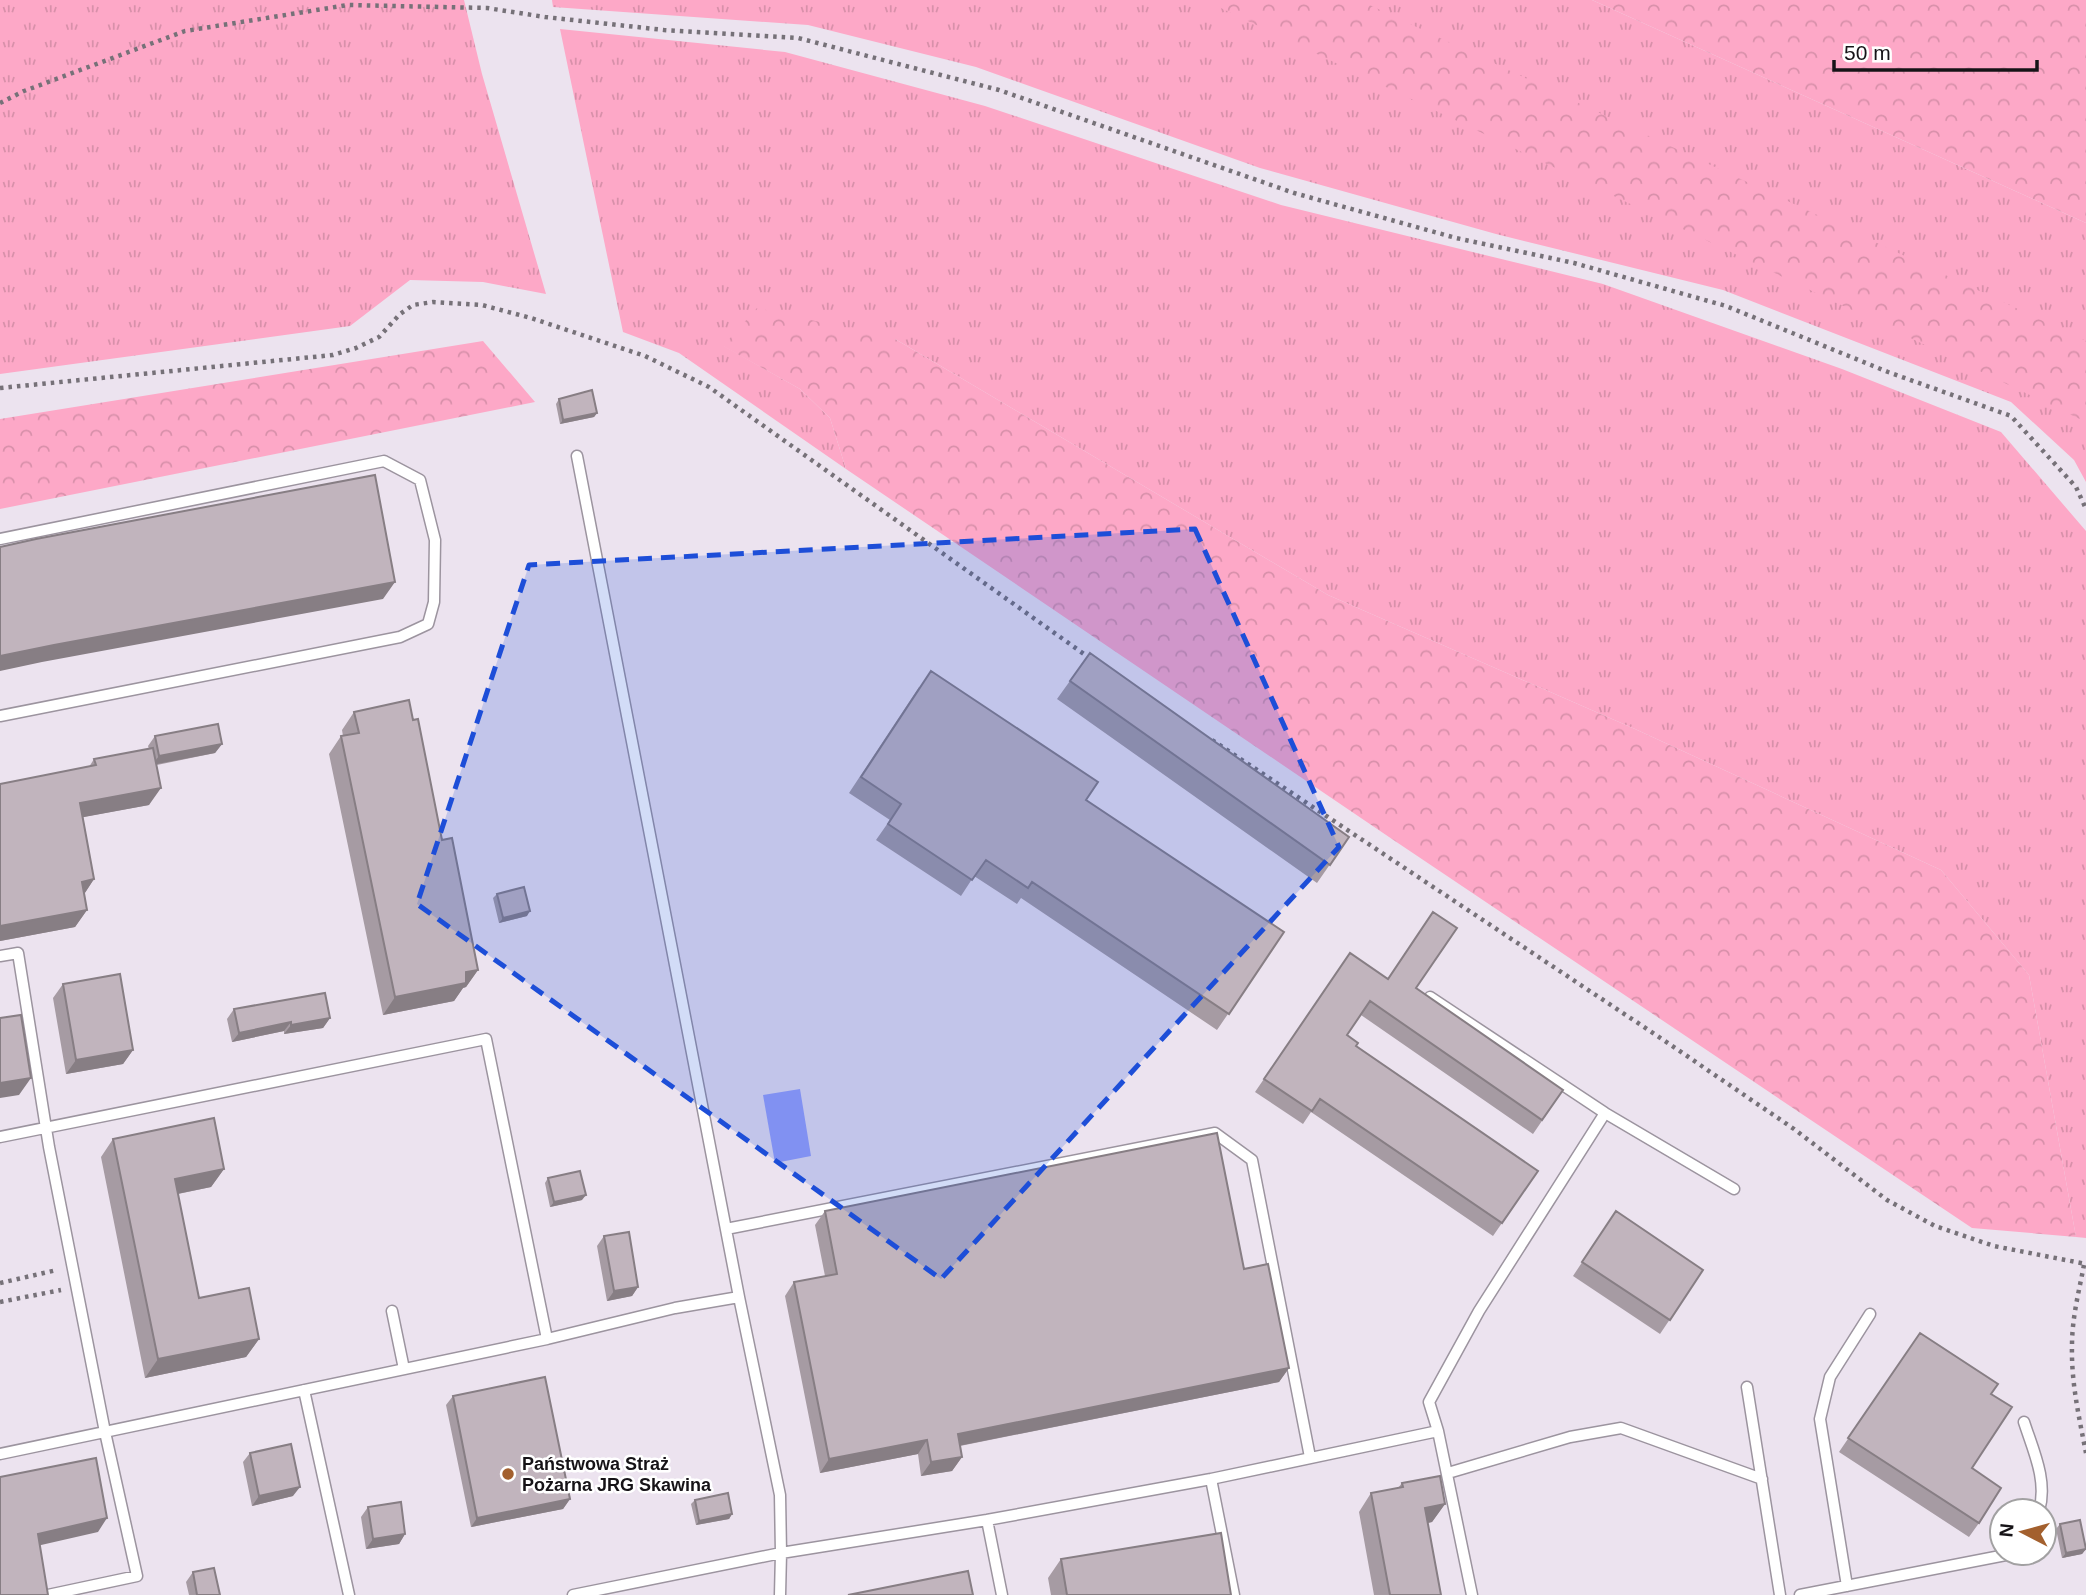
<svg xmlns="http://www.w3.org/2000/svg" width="2086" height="1595" viewBox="0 0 2086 1595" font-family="Arial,sans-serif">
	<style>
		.grass { fill: url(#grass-tufts) }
		.forest { fill: url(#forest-crowns) }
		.water { fill: #9aa2f9 }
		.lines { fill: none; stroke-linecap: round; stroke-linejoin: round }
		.lane-casing { stroke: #9c949f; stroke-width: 13 }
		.path { stroke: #767178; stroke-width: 4.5; stroke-dasharray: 3.5 5; stroke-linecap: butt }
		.lane { stroke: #fff; stroke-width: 10 }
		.wall { fill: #a69ba3 }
		.shaded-wall { fill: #877e84 }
		.building { fill: #c1b4bd; stroke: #877e84; stroke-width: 2 }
		.marked { fill: #1d4ed8; fill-opacity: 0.2; stroke: #1d4ed8; stroke-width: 5; stroke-dasharray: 14 9; stroke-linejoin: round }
		.poi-dot { fill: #a3602e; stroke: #fff; stroke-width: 2.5 }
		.labels { text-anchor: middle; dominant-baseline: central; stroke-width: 5; stroke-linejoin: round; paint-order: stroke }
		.poi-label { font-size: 18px; font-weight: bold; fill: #161317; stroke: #fff; text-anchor: start }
	</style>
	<defs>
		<pattern id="grass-tufts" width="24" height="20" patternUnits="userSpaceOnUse" patternTransform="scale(1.75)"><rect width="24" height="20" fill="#fda8c7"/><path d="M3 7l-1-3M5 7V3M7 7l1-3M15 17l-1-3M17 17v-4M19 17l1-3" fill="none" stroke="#d890aa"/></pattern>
		<pattern id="forest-crowns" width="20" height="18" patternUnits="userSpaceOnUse" patternTransform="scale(1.75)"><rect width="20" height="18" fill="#fda8c7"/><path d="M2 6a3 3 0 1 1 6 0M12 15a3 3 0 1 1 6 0" fill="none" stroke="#d890aa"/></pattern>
	</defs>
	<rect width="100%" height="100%" fill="#ece3ef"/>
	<path class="grass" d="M 0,0 L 464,0 L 482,74 L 546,294 L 483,282 L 410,280 L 350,326 L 0,374 Z
		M 552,0 L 1592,0 L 2086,223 L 2086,482 L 2074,460 L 2011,402 L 1723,290 L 1496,234 L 1260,168 L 976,67 L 808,25 L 553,7 Z
		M 560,29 L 785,52 L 985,106 L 1281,205 L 1603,284 L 1842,369 L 2001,432 L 2086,531 L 2086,1238 L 2076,1237 L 2029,975 L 1941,870 L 1635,729 L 1328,595 L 895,339 L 724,346 L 800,389 L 830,418 L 846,469 L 679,353 L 623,332 Z"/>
	<path class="forest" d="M 1204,0 L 1359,0 L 2086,341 L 2086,422 Z
		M 1592,0 L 2086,0 L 2086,223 Z
		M 757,308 L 895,339 L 1328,595 L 1635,729 L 1941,870 L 2029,975 L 2076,1237 L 1972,1228 L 1389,837 L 846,469 L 830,418 L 800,389 L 723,346 Z
		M 483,341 L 535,402 L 0,509 L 0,419 Z"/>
	<path class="water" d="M 800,1089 L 811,1156 L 775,1163 L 763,1095 Z"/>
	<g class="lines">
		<defs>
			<path id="lane" d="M 577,456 L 739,1297
				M 0,539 L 384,461 L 420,480 L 435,540 L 434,602 L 428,624 L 400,637 L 0,716
				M 0,956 L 18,953 L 49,1147 L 105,1432 L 137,1576 L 48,1595
				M 1430,997 L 1605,1113 L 1734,1189
				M 0,1137 L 486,1039 L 547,1339 L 0,1454
				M 726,1229 L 1215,1133 L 1252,1160 L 1310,1457
				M 392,1311 L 404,1369
				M 547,1339 L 675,1308 L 739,1297 L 780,1495 L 781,1553 L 573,1595
				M 1747,1387 L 1780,1595
				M 304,1390 L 349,1595
				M 2024,1422 C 2033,1450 2048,1481 2039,1511
				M 1438,1431 L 1429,1402 L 1479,1311 L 1605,1113
				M 1448,1473 L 1570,1437 L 1621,1428 L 1762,1479
				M 1211,1479 L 1234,1595
				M 987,1520 L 1002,1595
				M 1847,1586 L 1820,1419 L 1830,1377 L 1870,1314
				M 780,1595 L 781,1553 L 987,1520 L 1211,1479 L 1438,1431 L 1472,1595
				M 1800,1595 L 2016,1553"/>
		</defs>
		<use href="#lane" class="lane-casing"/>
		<path class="path" d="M 0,103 L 24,91 L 185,31 L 348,5 L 487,8 L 545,17 L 664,30 L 798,38 L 999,90 L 1294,193 L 1456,238 L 1574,263 L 1726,306 L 1888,372 L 2011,416 L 2076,487 L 2086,509
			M 0,388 L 333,355 L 356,348 L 379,337 L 400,314 L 413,305 L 433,302 L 482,305 L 531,318 L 645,356 L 709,387 L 1091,659
			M 1212,740 L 1665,1041 L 1794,1129 L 1887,1200 L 1935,1226 L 1994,1246 L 2086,1264
			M 2084,1265 C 2079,1291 2072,1318 2072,1345 C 2071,1382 2079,1417 2086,1453
			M 0,1283 L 57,1270
			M 0,1302 L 61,1290"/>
		<use href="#lane" class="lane"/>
	</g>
	<path class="wall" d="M 559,399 L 597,413 L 594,417 L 560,424 L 556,404 Z
		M 1090,653 L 1349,837 L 1317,883 L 1057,699 Z
		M 919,687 L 1086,800 L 1284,932 L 1217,1030 L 1021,898 L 1017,904 L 974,876 L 961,896 L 876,840 L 890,820 L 849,793 Z
		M 354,712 L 442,840 L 478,970 L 466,987 L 463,988 L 454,1001 L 383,1015 L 329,754 L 341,736 L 343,736 L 342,730 Z
		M 155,736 L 222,744 L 215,753 L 157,765 L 149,805 L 83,817 L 94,879 L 84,894 L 87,910 L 75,927 L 0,941 L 0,784 L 89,767 L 94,759 L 149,749 L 148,746 Z
		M 497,894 L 527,916 L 499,923 L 493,898 Z
		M 1350,953 L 1387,979 L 1416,988 L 1563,1090 L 1533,1134 L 1361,1015 L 1347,1035 L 1356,1046 L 1538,1171 L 1493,1236 L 1311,1112 L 1303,1124 L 1255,1092 Z
		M 63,984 L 133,1050 L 123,1064 L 66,1074 L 53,998 Z
		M 234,1009 L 330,1018 L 323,1028 L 284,1034 L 284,1031 L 232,1042 L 227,1019 Z
		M 113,1139 L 224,1169 L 211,1187 L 178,1194 L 199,1298 L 259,1339 L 246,1357 L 145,1378 L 101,1157 Z
		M 548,1178 L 582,1200 L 550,1207 L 545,1183 Z
		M 825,1211 L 1244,1269 L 1289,1368 L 1279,1382 L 960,1446 L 962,1457 L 952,1471 L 921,1476 L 918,1454 L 820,1473 L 785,1296 L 794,1282 L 825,1276 L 815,1225 Z
		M 1616,1211 L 1703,1270 L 1660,1334 L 1573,1276 Z
		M 604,1236 L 638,1287 L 632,1296 L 607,1301 L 597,1246 Z
		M 1920,1333 L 1991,1394 L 1972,1468 L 1979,1523 L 1969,1537 L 1839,1452 Z
		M 453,1396 L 570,1499 L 563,1509 L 471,1527 L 446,1405 Z
		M 250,1453 L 293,1496 L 252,1506 L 243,1462 Z
		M 1402,1483 L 1445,1504 L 1432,1522 L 1428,1523 L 1441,1595 L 1374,1595 L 1359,1512 L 1371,1493 L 1398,1488 Z
		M 695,1500 L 732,1514 L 729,1519 L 696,1525 L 691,1504 Z
		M 368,1507 L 405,1534 L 399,1544 L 366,1549 L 361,1517 Z
		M 2060,1524 L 2086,1549 L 2082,1554 L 2062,1558 L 2056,1529 Z
		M 1061,1559 L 1231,1595 L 1051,1595 L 1048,1578 Z
		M 193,1572 L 220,1595 L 189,1595 L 186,1582 Z"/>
	<path class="shaded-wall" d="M 597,413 L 594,417 L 560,424 L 563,420 Z
		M 395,582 L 383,599 L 42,662 L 0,671 L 0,656 L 54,645 Z
		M 222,744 L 215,753 L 152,765 L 159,756 Z
		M 161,788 L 149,805 L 68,820 L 80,803 Z
		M 94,879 L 83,896 L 82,882 Z
		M 87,910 L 75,927 L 0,941 L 0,926 Z
		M 530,911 L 527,916 L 499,923 L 503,918 Z
		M 478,970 L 466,987 L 463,988 L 454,1001 L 383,1015 L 395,997 L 466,972 Z
		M 330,1018 L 323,1028 L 284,1034 L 291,1025 Z
		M 291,1022 L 284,1031 L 232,1042 L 239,1033 Z
		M 133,1050 L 123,1064 L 66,1074 L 76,1060 Z
		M 31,1078 L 19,1095 L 0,1098 L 0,1083 Z
		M 224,1169 L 211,1187 L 162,1197 L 175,1179 Z
		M 586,1195 L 582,1200 L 550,1207 L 554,1202 Z
		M 638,1287 L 632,1296 L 607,1301 L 614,1291 Z
		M 259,1339 L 246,1357 L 145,1378 L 158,1359 Z
		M 1289,1368 L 1279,1382 L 948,1448 L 958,1434 Z
		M 927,1440 L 918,1454 L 820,1473 L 829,1459 Z
		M 962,1457 L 952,1471 L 921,1476 L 931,1462 Z
		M 300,1487 L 293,1496 L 252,1506 L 259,1496 Z
		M 570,1499 L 563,1509 L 471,1527 L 477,1518 Z
		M 1445,1504 L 1432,1522 L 1412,1526 L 1425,1508 Z
		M 732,1514 L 729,1519 L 696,1525 L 699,1521 Z
		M 107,1518 L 98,1532 L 28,1548 L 38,1534 Z
		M 405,1534 L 399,1544 L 366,1549 L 373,1539 Z
		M 2086,1549 L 2082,1554 L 2062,1558 L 2066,1553 Z"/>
	<path class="building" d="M 592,390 L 597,413 L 563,420 L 559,399 Z
		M 375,475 L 395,582 L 54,645 L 0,656 L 0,547 L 36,539 Z
		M 1090,653 L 1349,837 L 1330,865 L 1070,681 Z
		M 931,671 L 1098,782 L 1086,800 L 1284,932 L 1229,1014 L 1032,882 L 1028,888 L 986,860 L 972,880 L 888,824 L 901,804 L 861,777 Z
		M 409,700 L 413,720 L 418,719 L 442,840 L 452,838 L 478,970 L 466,972 L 466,983 L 395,997 L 341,736 L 359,733 L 354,712 Z
		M 218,724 L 222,744 L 159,756 L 155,736 Z
		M 153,748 L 161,788 L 80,803 L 94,879 L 82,882 L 87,910 L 0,926 L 0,784 L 96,765 L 94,759 Z
		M 524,887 L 530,911 L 503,918 L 497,894 Z
		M 1433,912 L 1457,928 L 1416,988 L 1563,1090 L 1542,1120 L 1370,1001 L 1347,1035 L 1358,1043 L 1356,1046 L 1538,1171 L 1502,1223 L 1320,1099 L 1312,1111 L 1264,1079 L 1350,953 L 1388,979 Z
		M 120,974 L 133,1050 L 76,1060 L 63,984 Z
		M 325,993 L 330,1018 L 291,1025 L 291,1022 L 239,1033 L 234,1009 Z
		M 21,1015 L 31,1078 L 0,1083 L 0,1018 Z
		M 214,1118 L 224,1169 L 175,1179 L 199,1298 L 249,1288 L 259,1339 L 158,1359 L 113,1139 Z
		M 1217,1133 L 1244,1269 L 1268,1264 L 1289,1368 L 958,1434 L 962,1457 L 931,1462 L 927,1440 L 829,1459 L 794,1282 L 837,1274 L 825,1211 Z
		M 580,1171 L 586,1195 L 554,1202 L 548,1178 Z
		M 1616,1211 L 1703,1270 L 1670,1320 L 1582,1262 Z
		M 629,1232 L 638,1287 L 614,1291 L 604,1236 Z
		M 1920,1333 L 1998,1384 L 1991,1394 L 2012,1407 L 1972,1468 L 2001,1488 L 1979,1523 L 1848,1438 Z
		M 545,1377 L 570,1499 L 477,1518 L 453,1396 Z
		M 291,1444 L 300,1487 L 259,1496 L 250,1453 Z
		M 96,1458 L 107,1518 L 38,1534 L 48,1595 L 0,1595 L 0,1477 Z
		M 1440,1476 L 1445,1504 L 1425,1508 L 1441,1595 L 1390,1595 L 1371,1493 L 1403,1487 L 1402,1483 Z
		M 728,1493 L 732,1514 L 699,1521 L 695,1500 Z
		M 401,1502 L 405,1534 L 373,1539 L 368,1507 Z
		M 2080,1520 L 2086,1549 L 2066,1553 L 2060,1524 Z
		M 1221,1533 L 1231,1595 L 1067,1595 L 1061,1559 Z
		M 214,1568 L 220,1595 L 197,1595 L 193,1572 Z
		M 968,1571 L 973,1595 L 848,1595 Z"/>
	<path class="marked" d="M 1195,529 L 1339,847 L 941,1279 L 417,904 L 529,565 Z"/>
	<circle class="poi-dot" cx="508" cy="1474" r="7"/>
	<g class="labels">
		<g class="poi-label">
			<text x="522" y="1464">Państwowa Straż<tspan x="522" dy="21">Pożarna JRG Skawina</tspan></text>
		</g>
	</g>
	<g transform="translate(2023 1532) rotate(276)"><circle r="33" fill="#ffffff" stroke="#a2a1a2" stroke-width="2"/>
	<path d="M0-5L12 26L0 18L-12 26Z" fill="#a3602e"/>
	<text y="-10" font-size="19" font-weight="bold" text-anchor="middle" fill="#161317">N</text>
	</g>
	<path d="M1834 60v10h203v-10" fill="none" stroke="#161317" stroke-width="3.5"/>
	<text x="1844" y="60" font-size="21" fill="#161317" stroke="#ffffff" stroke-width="5" paint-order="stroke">50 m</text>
</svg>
